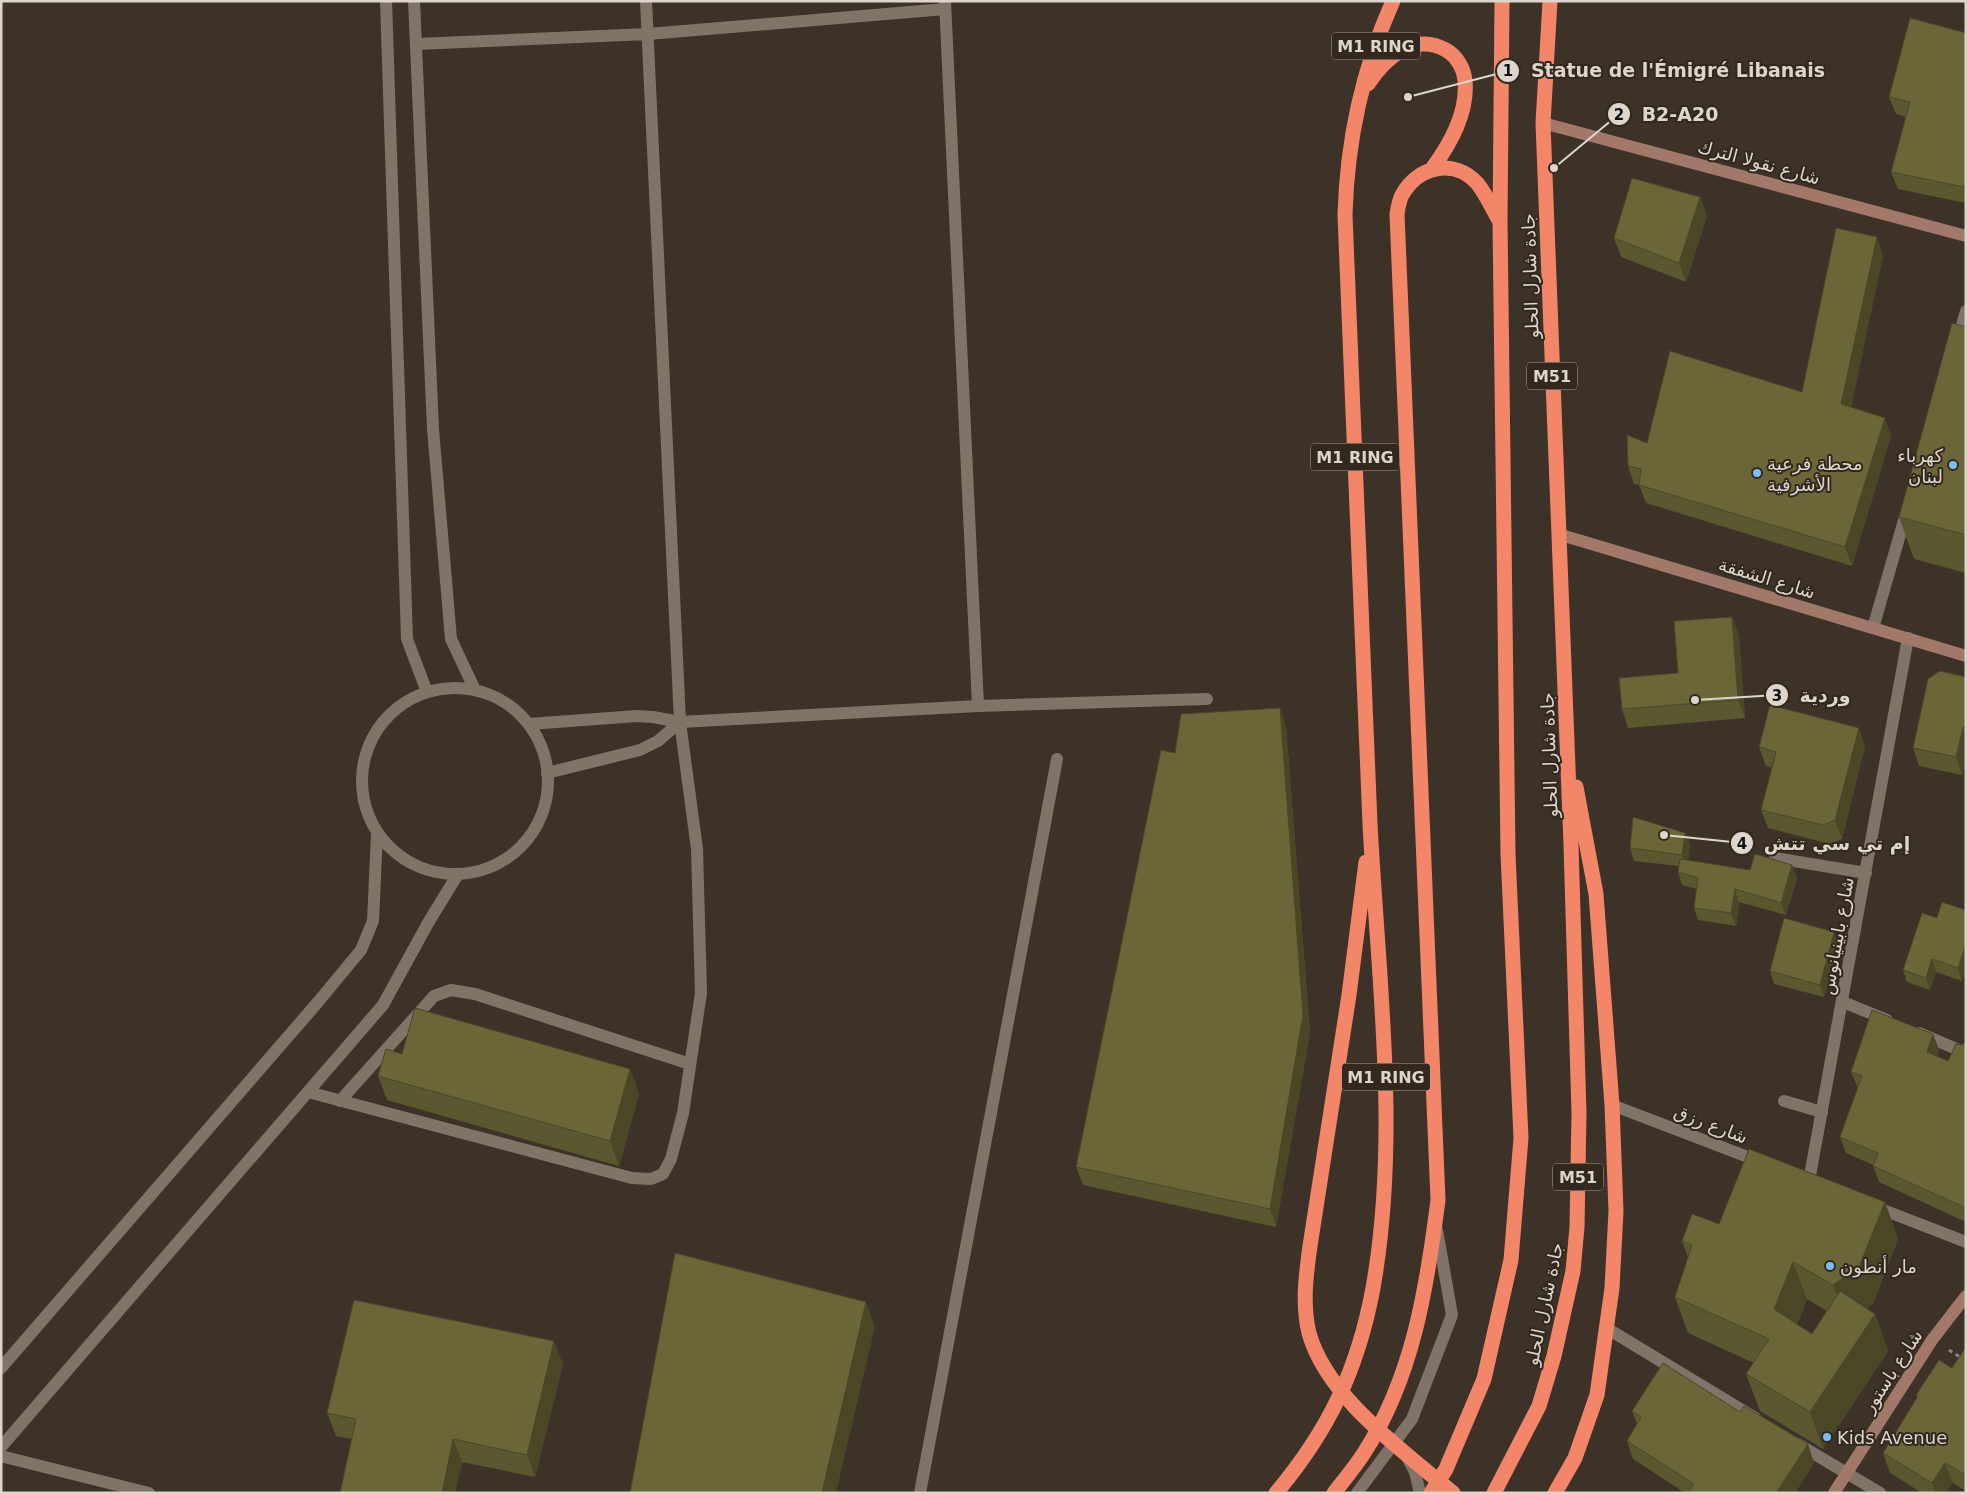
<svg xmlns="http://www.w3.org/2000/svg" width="1967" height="1494" viewBox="0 0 1967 1494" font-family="'DejaVu Sans','Noto Sans Arabic',sans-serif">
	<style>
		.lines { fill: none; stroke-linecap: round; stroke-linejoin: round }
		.path { stroke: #8b837a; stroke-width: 3; stroke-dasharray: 4 4; stroke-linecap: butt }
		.lane { stroke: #7f7467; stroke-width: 12 }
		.street { stroke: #7f7467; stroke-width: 12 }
		.secondary { stroke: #a27968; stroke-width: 12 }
		.highway { stroke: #f38669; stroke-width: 15 }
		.wall { fill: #5b5830; fill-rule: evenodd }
		.shaded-wall { fill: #4a4727 }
		.building { fill: #6a6638; stroke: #4a4727 }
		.poi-dot { fill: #77bff7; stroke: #32281d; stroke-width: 2 }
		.labels { text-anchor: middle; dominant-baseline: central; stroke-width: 4; stroke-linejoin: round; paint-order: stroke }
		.shield { fill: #32281d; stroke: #a9a29a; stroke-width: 1 }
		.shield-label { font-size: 16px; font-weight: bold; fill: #dcd6cf }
		.street-label { font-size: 18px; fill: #dcd6cf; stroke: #32281d }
		.poi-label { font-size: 18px; fill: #dcd6cf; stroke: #32281d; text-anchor: start }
		.leader { fill: none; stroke: #dcd6cf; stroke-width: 2 }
		.callout-dot { fill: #dcd6cf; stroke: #32281d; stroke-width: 2 }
		.mark-label { font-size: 15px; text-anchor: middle; font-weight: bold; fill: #111 }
		.callout-label { font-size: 19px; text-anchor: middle; font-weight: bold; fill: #dcd6cf; stroke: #32281d; stroke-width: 4; stroke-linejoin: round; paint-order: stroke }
	</style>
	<rect width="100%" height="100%" fill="#3c3227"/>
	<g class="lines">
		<path class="path" d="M 1949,1350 L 1966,1361"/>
		<path class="lane" d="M 945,1 L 978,706
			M 416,44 L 648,34 L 945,9
			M 529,724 L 637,716 L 653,717 L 680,722 L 978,706 L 1207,699
			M 547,773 L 640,750 L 658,741 L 680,722
			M 308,1092 L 632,1178 L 651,1179 L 663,1174 L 671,1159 L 683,1113 L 701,993 L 697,849 L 680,722 L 646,1
			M 340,1101 L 434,996 L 451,990 L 475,994 L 690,1064
			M 1784,1101 L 1822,1112
			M 1,1456 L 149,1493
			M 1407,1457 L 1415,1472 L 1420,1493
			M 920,1493 L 1057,759
			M 1357,1493 L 1412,1419 L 1452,1315 L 1437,1230"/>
		<path class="street" d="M 386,1 L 407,639 L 427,692
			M 414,1 L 433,429 L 451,639 L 475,690
			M 1957,342 L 1966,311
			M 1873,628 L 1907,510
			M362 781a93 93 0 1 1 186 0a93 93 0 1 1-186 0Z
			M 1775,858 L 1866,873
			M 1843,1002 L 1887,1020
			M 1919,1033 L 1966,1053
			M 1612,1105 L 1761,1162
			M 1809,1181 L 1908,638
			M 1873,1206 L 1966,1242
			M 1608,1329 L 1755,1418
			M 1,1368 L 318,1002 L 361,950 L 373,921 L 377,834
			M 1796,1443 L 1880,1493
			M 1,1447 L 383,1005 L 428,923 L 458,874"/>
		<path class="secondary" d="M 1543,123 L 1966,236
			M 1558,534 L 1966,656
			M 1834,1493 L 1932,1340 L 1966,1296"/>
		<path class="highway" d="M 1368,84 C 1385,58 1414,32 1446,50 C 1457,56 1464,69 1465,81 C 1468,113 1450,144 1432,169
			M 1366,862 L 1349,995 L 1310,1246 C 1306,1275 1302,1304 1309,1333 C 1327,1398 1404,1451 1453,1493
			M 1276,1493 C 1329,1430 1358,1369 1373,1288 C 1400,1135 1378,979 1370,824 C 1360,622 1354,418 1345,215 C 1347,142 1363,68 1393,1
			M 1334,1493 C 1344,1480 1355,1467 1364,1453 C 1413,1377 1427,1287 1438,1200 L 1397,214 C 1398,208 1399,201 1402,195 C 1418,166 1454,158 1477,183 C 1486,194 1492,208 1499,220
			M 1431,1493 L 1446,1469 L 1484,1379 L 1511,1260 L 1521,1138 L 1508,854 L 1500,222 L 1502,1
			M 1494,1493 L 1539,1406 L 1554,1356 L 1573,1271 L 1577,1227 L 1579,1113 L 1571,845 L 1543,123 L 1550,1
			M 1555,1493 L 1575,1458 L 1597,1395 L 1612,1288 L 1616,1211 L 1612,1105 L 1596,894 L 1576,787"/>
	</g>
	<path class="wall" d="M 1966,33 L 1966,203 L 1898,189 L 1891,172 L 1906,117 L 1896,114 L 1889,97 Z
		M 1700,197 L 1707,216 L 1686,282 L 1621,257 L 1614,238 Z
		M 1883,255 L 1851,407 L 1891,436 L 1852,566 L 1646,503 L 1639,485 L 1634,484 L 1628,466 L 1647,443 L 1802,392 Z
		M 1966,327 L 1966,573 L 1914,559 L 1899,517 Z
		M 1732,617 L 1739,636 L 1745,718 L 1628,728 L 1622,709 L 1678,673 Z
		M 1966,677 L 1966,760 L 1962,775 L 1919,766 L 1913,748 Z
		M 1286,727 L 1310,1033 L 1276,1227 L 1083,1185 L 1076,1167 L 1175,753 Z
		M 1865,746 L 1842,839 L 1830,844 L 1768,828 L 1761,810 L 1772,767 L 1766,766 L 1759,747 Z
		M 1685,833 L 1690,845 L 1688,861 L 1750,870 L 1792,865 L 1797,878 L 1786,915 L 1739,902 L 1736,926 L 1698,920 L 1694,908 L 1697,889 L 1682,885 L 1678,872 L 1679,866 L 1634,861 L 1630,848 Z
		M 1966,910 L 1966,970 L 1962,981 L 1936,972 L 1930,990 L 1907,982 L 1903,970 L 1937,918 Z
		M 1839,944 L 1824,997 L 1774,984 L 1770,971 Z
		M 1933,1034 L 1939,1050 L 1937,1056 L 1948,1061 L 1962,1045 L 1966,1042 L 1966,1222 L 1879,1182 L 1873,1166 L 1873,1165 L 1846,1153 L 1840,1137 L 1858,1088 L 1851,1072 Z
		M 630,1069 L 639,1094 L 619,1166 L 387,1100 L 378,1076 Z
		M 1885,1202 L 1898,1239 L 1873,1304 L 1866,1308 L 1875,1314 L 1888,1351 L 1823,1449 L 1760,1411 L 1746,1374 L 1754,1363 L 1688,1333 L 1675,1297 L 1688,1257 L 1682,1241 L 1719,1224 ZM 1807,1299 L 1827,1311 L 1812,1334 L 1797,1324 Z
		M 1966,1347 L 1966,1491 L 1953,1483 L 1946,1493 L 1922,1493 L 1890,1473 L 1883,1453 L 1917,1398 L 1916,1395 L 1952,1368 Z
		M 563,1364 L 535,1477 L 462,1462 L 455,1493 L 340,1493 L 352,1439 L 336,1436 L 327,1413 Z
		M 1632,1411 L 1814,1463 L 1795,1493 L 1685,1493 L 1633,1459 L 1627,1441 L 1637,1424 Z"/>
	<path class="shaded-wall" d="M 1700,197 L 1707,216 L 1686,282 L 1679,263 Z
		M 1877,237 L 1883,255 L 1848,423 L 1841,404 Z
		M 1885,418 L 1891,436 L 1852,566 L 1845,547 Z
		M 1732,617 L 1739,636 L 1745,718 L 1738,700 Z
		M 1280,708 L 1286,727 L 1310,1033 L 1276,1227 L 1270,1209 Z
		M 1963,727 L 1966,736 L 1966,760 L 1962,775 L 1956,757 Z
		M 1859,728 L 1865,746 L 1842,839 L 1835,820 Z
		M 1685,833 L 1690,845 L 1687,867 L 1682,855 Z
		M 1792,865 L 1797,878 L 1786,915 L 1781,903 Z
		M 1735,889 L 1739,902 L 1736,926 L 1731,913 Z
		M 1834,932 L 1839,944 L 1824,997 L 1820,985 Z
		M 1966,944 L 1966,970 L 1962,981 L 1958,968 Z
		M 1932,959 L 1936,972 L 1930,990 L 1926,978 Z
		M 1933,1034 L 1939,1050 L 1933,1068 L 1927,1052 Z
		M 630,1069 L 639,1094 L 619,1166 L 610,1141 Z
		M 1885,1202 L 1898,1239 L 1873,1304 L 1847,1322 L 1833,1285 Z
		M 1793,1262 L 1807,1299 L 1787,1346 L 1774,1309 Z
		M 866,1302 L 875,1327 L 836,1493 L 822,1493 Z
		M 1875,1314 L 1888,1351 L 1823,1449 L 1810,1412 Z
		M 554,1341 L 563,1364 L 535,1477 L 527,1455 Z
		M 453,1439 L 462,1462 L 455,1493 L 442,1493 Z
		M 1808,1444 L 1814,1463 L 1795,1493 L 1776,1493 Z
		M 1945,1463 L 1953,1483 L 1946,1493 L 1936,1493 L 1932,1483 Z"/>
	<path class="building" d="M 1910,18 L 1966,33 L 1966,178 L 1964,187 L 1891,172 L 1910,102 L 1889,97 Z
		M 1632,178 L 1700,197 L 1679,263 L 1614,238 Z
		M 1836,228 L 1877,237 L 1841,404 L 1885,418 L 1845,547 L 1639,485 L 1641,469 L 1628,466 L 1627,435 L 1647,443 L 1670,351 L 1802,392 Z
		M 1952,323 L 1966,327 L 1966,535 L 1899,517 Z
		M 1732,617 L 1738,700 L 1622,709 L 1619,678 L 1678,673 L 1674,621 Z
		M 1940,671 L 1966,677 L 1966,728 L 1963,727 L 1956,757 L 1913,748 L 1928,679 Z
		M 1770,705 L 1859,728 L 1835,820 L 1823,825 L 1761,810 L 1776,752 L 1759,747 Z
		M 1280,708 L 1303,1015 L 1270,1209 L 1076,1167 L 1161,750 L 1175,753 L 1181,714 Z
		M 1633,817 L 1685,833 L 1682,855 L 1630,848 Z
		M 1755,854 L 1792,865 L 1781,903 L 1735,889 L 1731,913 L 1694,908 L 1698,878 L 1678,872 L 1680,859 L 1750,870 Z
		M 1942,902 L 1966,910 L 1966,944 L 1958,968 L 1932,959 L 1926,978 L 1903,970 L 1922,913 L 1937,918 Z
		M 1784,918 L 1834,932 L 1820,985 L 1770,971 Z
		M 415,1008 L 630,1069 L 610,1141 L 378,1076 L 386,1049 L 402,1054 Z
		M 1872,1010 L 1933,1034 L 1927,1052 L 1948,1061 L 1956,1044 L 1962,1045 L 1966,1042 L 1966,1207 L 1964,1207 L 1873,1166 L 1878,1153 L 1840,1137 L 1862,1076 L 1851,1072 Z
		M 1749,1149 L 1885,1202 L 1859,1267 L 1833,1285 L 1793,1262 L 1774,1309 L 1812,1334 L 1840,1291 L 1875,1314 L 1810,1412 L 1746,1374 L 1769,1339 L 1675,1297 L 1692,1245 L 1682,1241 L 1692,1214 L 1719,1224 Z
		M 675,1253 L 866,1302 L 822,1493 L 630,1493 Z
		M 354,1300 L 554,1341 L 527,1455 L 453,1439 L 442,1493 L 340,1493 L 356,1419 L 327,1413 Z
		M 1966,1347 L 1966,1475 L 1945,1463 L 1932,1483 L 1883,1453 L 1918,1396 L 1916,1395 L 1939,1360 L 1952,1368 Z
		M 1663,1363 L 1740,1412 L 1744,1406 L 1808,1444 L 1776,1493 L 1688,1493 L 1694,1484 L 1627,1441 L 1641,1417 L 1632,1411 Z"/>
	<g class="poi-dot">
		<circle cx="1953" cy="465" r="5"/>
		<circle cx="1757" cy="473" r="5"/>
		<circle cx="1830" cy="1266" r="5"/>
		<circle cx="1827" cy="1437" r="5"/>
	</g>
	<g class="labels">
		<g class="shield">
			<rect x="1332" y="32.5" width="88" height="27" rx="4"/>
			<rect x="1527" y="362.5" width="50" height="27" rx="4"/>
			<rect x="1311" y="443.5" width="88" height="27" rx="4"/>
			<rect x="1342" y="1063.5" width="88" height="27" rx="4"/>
			<rect x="1553" y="1163.5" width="50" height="27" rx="4"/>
		</g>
		<g class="shield-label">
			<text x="1376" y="46">M1 RING</text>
			<text x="1552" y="376">M51</text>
			<text x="1355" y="457">M1 RING</text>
			<text x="1386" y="1077">M1 RING</text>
			<text x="1578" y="1177">M51</text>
		</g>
		<g class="street-label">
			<text transform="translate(1759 162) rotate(15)">شارع نقولا الترك</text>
			<text transform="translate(1530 276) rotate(-92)">جادة شارل الحلو</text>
			<text transform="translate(1767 578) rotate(17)">شارع الشفقة</text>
			<text transform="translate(1549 755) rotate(-92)">جادة شارل الحلو</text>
			<text transform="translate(1837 936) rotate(-80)">شارع بابينيانوس</text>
			<text transform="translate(1711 1124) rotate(21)">شارع رزق</text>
			<text transform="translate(1544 1304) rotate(-78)">جادة شارل الحلو</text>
			<text transform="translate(1892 1371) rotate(-57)">شارع باستور</text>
		</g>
		<g class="poi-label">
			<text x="1943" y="455" text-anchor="end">كهرباء<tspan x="1943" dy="21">لبنان</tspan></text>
			<text x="1767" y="463">محطة فرعية<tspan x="1767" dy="21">الأشرفية</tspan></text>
			<text x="1840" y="1266">مار أنطون</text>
			<text x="1837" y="1437">Kids Avenue</text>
		</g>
	</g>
	<path class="leader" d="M1408 97L1508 71M1554 168L1619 114M1695 700L1777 695M1664 835L1742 843"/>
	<g class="callout-dot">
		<circle cx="1408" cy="97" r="5"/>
		<circle cx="1554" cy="168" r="5"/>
		<circle cx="1695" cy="700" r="5"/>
		<circle cx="1664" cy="835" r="5"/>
		<circle cx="1508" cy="71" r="12"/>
		<circle cx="1619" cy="114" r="12"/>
		<circle cx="1777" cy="695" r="12"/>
		<circle cx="1742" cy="843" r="12"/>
	</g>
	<g class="mark-label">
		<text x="1508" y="76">1</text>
		<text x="1619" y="120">2</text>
		<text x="1777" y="701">3</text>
		<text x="1742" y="849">4</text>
	</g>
	<g class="callout-label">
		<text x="1678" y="77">Statue de l'Émigré Libanais</text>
		<text x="1680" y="121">B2-A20</text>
		<text x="1825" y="702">وردية</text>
		<text x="1837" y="850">إم تي سي تتش</text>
	</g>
	<rect width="1967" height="1494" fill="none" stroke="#dcd6cf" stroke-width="5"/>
</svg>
